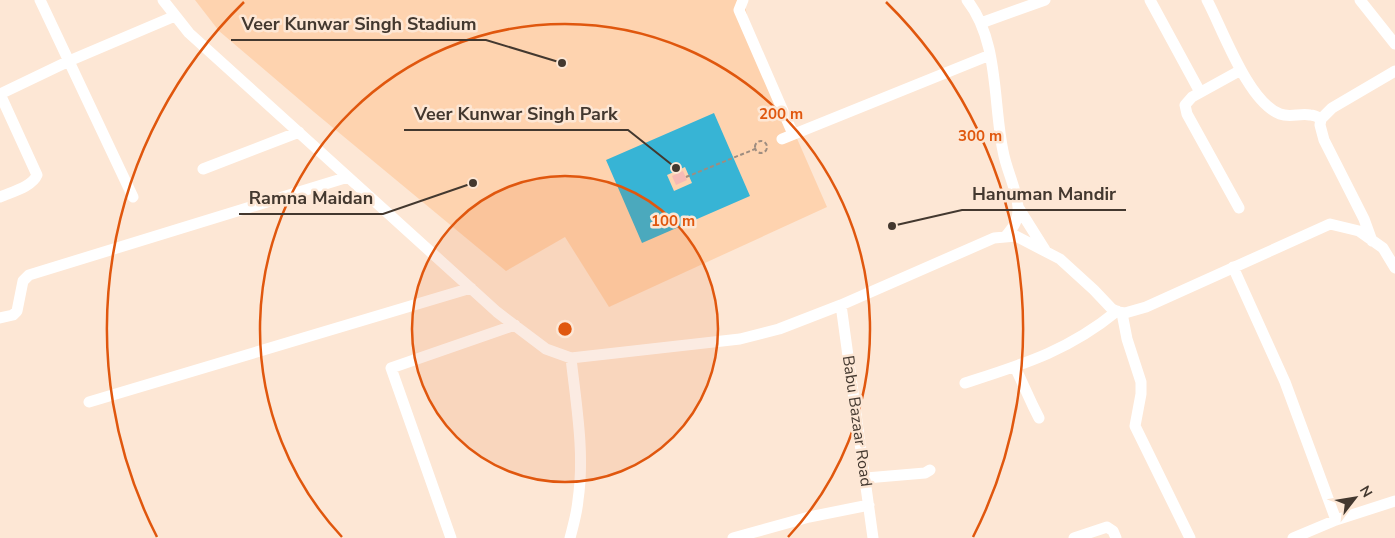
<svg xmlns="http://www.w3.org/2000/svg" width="1395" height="538" viewBox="0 0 1395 538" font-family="'Nunito Sans',sans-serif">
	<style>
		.green { fill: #fed3af }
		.water { fill: #37b4d5; fill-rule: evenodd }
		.building { fill: #f6bab5 }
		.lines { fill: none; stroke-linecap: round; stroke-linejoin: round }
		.path { stroke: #9e8d80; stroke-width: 2; stroke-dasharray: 4 2.5; stroke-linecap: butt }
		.minor { stroke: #fff; stroke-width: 11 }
		.ring { fill: none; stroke: #e0570e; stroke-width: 2.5 }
		.labels { text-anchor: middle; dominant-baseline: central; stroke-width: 5; stroke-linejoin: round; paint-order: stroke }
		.street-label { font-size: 16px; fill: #43382f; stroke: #fde7d5 }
		.centre { fill: #e0570e; stroke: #fde7d5; stroke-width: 2.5 }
		.ring-label { font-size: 15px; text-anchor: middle; font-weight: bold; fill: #e0570e; stroke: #fde7d5; stroke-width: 5; stroke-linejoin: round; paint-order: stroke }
		.leader { fill: none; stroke: #43382f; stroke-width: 2 }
		.callout-dot { fill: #43382f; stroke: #fde7d5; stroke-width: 2 }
		.callout-label { font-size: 18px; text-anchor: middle; font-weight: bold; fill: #43382f; stroke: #fde7d5; stroke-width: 5; stroke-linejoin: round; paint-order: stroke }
	</style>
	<rect width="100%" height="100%" fill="#fde7d5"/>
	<path class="green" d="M 195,0 L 744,0 L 750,31 L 827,207 L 609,307 L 565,237 L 506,271 L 314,112 L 219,31 Z"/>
	<path class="water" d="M 714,113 L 750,196 L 642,243 L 606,160 ZM 685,167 L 692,183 L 674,191 L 667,175 Z"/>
	<path class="building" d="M 683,171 L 687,180 L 676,185 L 672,176 Z"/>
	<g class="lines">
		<path class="path" d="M755 147a6 6 0 1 1 12 0a6 6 0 1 1-12 0Z
			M 686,177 L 755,149"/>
		<path class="minor" d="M 40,0 L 133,197
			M 163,0 L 189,33 L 497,312 L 546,349 L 571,358 L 740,339 L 779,329 L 841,305 L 994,238 L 1016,236 L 1060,259 L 1094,290 L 1112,309 L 1118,312 L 1125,313 L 1146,307 L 1330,224 L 1359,231 L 1383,248 L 1395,268
			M 743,0 L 739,10 L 793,134
			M 967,0 C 999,40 993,103 1003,151 C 1006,169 1017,190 1018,207 C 1019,220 1013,228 1005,237
			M 1150,0 L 1200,92
			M 1207,0 C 1223,30 1248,102 1280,114 C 1290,118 1300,113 1310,115 C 1314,115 1318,117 1321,119
			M 1360,0 L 1395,44
			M 981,23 L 1045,0
			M 0,94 L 69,61 L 175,16
			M 0,94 L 37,175 C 32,187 11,192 0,197
			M 782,139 L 990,55
			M 203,169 L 299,132
			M 1018,207 L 1045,250
			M 1239,208 L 1187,114 L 1185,105 L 1192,97 L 1241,70
			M 1372,241 L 1364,219 L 1324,140 L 1320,125 L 1321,119 L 1332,108 L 1395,71
			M 1233,267 L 1285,382 L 1336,520
			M 841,305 L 873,538
			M 1122,313 L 1127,339 L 1141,382 L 1141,394 L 1135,426 L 1190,538
			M 0,318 L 13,315 L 17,311 L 23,281 L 29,275 L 348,177
			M 1015,367 L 1033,406 L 1039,418
			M 965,383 C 1024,364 1068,351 1117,311
			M 89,402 L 471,288
			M 866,478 L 925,473 L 930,470
			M 451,538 L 391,368 L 515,325
			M 570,538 C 573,526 577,513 578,500 C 585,453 576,404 571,358
			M 733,538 L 809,517 L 869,505
			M 1074,538 L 1107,527 L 1113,531 L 1116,538
			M 1293,538 L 1336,520 L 1395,501"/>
	</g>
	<circle cx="565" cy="329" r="153" fill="#e0570e" fill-opacity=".12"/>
	<g class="ring">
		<circle cx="565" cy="329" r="153"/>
		<path d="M342 537A305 305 0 1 1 788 537"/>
		<path d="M157 537A458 458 0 0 1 244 2M886 2A458 458 0 0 1 973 537"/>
	</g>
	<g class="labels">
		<g class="street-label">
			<text transform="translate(857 421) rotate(82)">Babu Bazaar Road</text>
		</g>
	</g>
	<circle cx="565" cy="329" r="8" class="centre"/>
	<g class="ring-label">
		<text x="781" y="119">200 m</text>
		<text x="980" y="141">300 m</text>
		<text x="673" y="226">100 m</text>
	</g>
	<path class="leader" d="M562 63L486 40H231M676 168L628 130H404M892 226L962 210H1126M473 183L383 214H239"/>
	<g class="callout-dot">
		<circle cx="562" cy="63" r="5"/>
		<circle cx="676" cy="168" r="5"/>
		<circle cx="892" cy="226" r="5"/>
		<circle cx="473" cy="183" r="5"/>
	</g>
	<g class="callout-label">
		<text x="359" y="30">Veer Kunwar Singh Stadium</text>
		<text x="516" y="120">Veer Kunwar Singh Park</text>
		<text x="1044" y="200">Hanuman Mandir</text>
		<text x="311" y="204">Ramna Maidan</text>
	</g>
	<g transform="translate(1355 498) rotate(59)" stroke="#fde7d5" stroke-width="4" paint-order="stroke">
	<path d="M0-4L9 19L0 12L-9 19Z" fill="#43382f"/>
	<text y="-8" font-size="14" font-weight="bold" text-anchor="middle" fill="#43382f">N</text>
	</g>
</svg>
